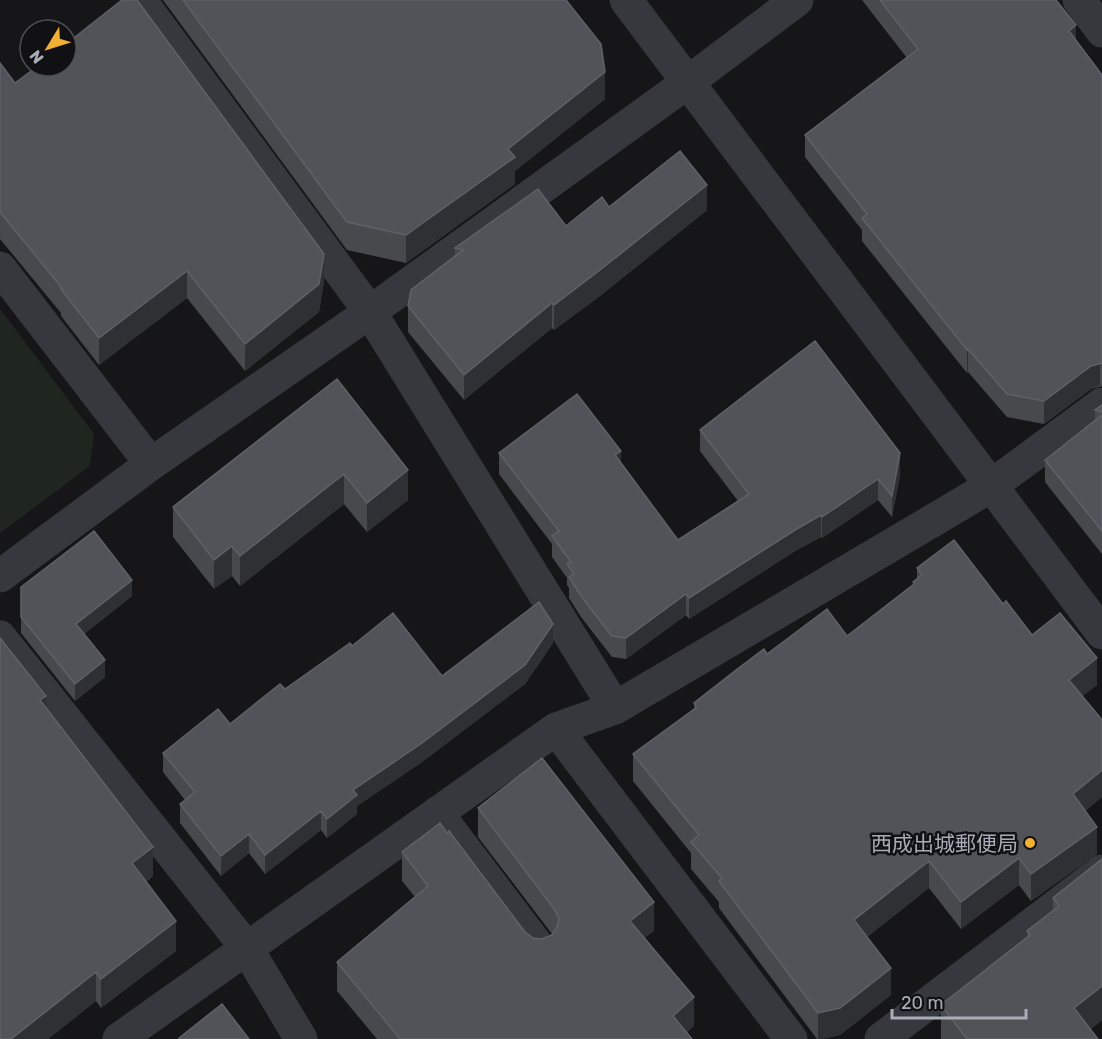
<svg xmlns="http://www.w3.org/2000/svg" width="1102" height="1039" viewBox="0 0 1102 1039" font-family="Rubik,'Noto Sans JP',sans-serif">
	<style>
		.green { fill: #1e261f }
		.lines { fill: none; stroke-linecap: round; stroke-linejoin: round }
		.minor { stroke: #37383d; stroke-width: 33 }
		.wall { fill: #47494d }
		.shaded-wall { fill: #2f3033 }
		.building { fill: #525359; stroke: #5f6168; stroke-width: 1.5 }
		.poi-dot { fill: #f2b134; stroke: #111113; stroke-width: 2 }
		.labels { text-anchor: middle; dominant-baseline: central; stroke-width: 5; stroke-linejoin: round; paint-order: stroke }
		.poi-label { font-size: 21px; fill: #a8adb8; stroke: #111113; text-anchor: end }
	</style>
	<rect width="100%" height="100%" fill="#161618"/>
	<path class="green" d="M 0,309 L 94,434 L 90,466 L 0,533 Z"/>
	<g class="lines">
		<path class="minor" d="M 140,0 L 370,312 L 615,708
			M 626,0 L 1102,633
			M 1079,0 L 1102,31
			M 0,268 L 151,464
			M 0,576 L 151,464 L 370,312 L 688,82 L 797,0
			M 0,637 L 246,947 L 301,1039
			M 556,729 L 791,1039
			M 437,813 L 540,949
			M 119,1039 L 556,729 L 615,708 L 944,514 L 991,486 L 1102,404
			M 881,1039 L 1102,871"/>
	</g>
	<path class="wall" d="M 163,0 L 566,0 L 605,99 L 515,171 L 515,184 L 406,263 L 347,250 Z
		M 862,0 L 1056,0 L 1076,40 L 1102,75 L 1102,386 L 1091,389 L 1044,424 L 1007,417 L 968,372 L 967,373 L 862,241 L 862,230 L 805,157 L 805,135 L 907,58 Z
		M 0,63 L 15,83 L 324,281 L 319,312 L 245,371 L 187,298 L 99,365 L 61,316 L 61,313 L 0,239 Z
		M 609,207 L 707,210 L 600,296 L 554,330 L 552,328 L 464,400 L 408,332 L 408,306 L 455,257 L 455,248 L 566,226 Z
		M 337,379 L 408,500 L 367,532 L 344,504 L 240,586 L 232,576 L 214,589 L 173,537 L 173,507 Z
		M 1102,405 L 1102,554 L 1045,482 L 1045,460 L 1095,421 L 1095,410 Z
		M 700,430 L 900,475 L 892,517 L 878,500 L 822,538 L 821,537 L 795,551 L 689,619 L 686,615 L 626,659 L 612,657 L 581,617 L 569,598 L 569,588 L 567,585 L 567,578 L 552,557 L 552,544 L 499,474 L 499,453 L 621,462 L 678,540 L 738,501 L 700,451 Z
		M 917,568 L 1003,604 L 1032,635 L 1097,685 L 1082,696 L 1102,720 L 1102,797 L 1085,811 L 1097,854 L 1031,901 L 1019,885 L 961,929 L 929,888 L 867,937 L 891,995 L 840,1035 L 822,1039 L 817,1039 L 719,908 L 719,902 L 691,869 L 691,853 L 633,781 L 633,754 L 694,709 L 694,703 L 767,654 L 847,636 L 913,585 L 913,582 L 917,579 Z
		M 21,587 L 132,596 L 84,634 L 105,677 L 75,701 L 21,633 Z
		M 553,643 L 525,684 L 422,762 L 357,806 L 357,814 L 327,838 L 321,830 L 265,874 L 249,853 L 221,876 L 180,823 L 180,804 L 185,800 L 163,772 L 163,753 L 230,724 L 352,646 L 442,676 Z
		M 46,707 L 153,876 L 146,882 L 176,951 L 101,1008 L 96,1001 L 48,1039 L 0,1039 Z
		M 478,808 L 654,931 L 644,938 L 694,1026 L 687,1032 L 692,1039 L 377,1039 L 337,991 L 337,962 L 415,897 L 402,881 L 402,852 L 533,938 L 542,939 L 552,934 L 478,837 Z
		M 1102,859 L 1102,1020 L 1091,1029 L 1098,1039 L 941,1039 L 941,1005 L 1027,937 L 1027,931 L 1053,911 L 1053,898 Z"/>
	<path class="shaded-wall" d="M 1076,25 L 1076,48 L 1069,31 Z
		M 605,72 L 605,99 L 515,171 L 515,184 L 406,263 L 406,235 L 508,149 Z
		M 707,185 L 707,210 L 600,296 L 554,330 L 554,305 Z
		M 324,254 L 324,281 L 319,312 L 245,371 L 245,344 Z
		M 187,271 L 187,298 L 99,365 L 99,338 Z
		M 552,303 L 552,328 L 464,400 L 464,375 Z
		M 968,349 L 968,372 L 967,373 L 967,350 Z
		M 1100,363 L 1100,385 L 1091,389 L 1044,424 L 1044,401 L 1091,366 Z
		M 621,451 L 621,472 L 615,455 Z
		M 900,453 L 900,475 L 892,517 L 892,496 Z
		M 408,470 L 408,500 L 367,532 L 367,503 Z
		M 344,474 L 344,504 L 240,586 L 240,556 Z
		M 878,479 L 878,500 L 822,538 L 822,517 Z
		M 821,515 L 821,537 L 795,551 L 689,619 L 689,598 L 795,530 Z
		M 232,546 L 232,576 L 214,589 L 214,560 Z
		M 132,580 L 132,596 L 76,640 L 76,624 Z
		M 686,594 L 686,615 L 626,659 L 626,638 Z
		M 553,624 L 553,643 L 525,684 L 422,762 L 357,806 L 357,814 L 327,838 L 327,819 L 353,790 Z
		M 1097,658 L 1097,685 L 1069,707 L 1069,680 Z
		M 105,660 L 105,677 L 75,701 L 75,684 Z
		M 46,696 L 46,725 L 40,700 Z
		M 1102,770 L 1102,797 L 1073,821 L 1073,794 Z
		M 321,811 L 321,830 L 265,874 L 265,855 Z
		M 1097,827 L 1097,854 L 1031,901 L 1031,874 Z
		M 249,834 L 249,853 L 221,876 L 221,856 Z
		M 153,847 L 153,876 L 132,892 L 132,863 Z
		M 1019,858 L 1019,885 L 961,929 L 961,902 Z
		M 929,861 L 929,888 L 854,947 L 854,920 Z
		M 654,902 L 654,931 L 630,949 L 630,921 Z
		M 176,921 L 176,951 L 101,1008 L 101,979 Z
		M 891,968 L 891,995 L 840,1035 L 822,1039 L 818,1039 L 818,1013 Z
		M 96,972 L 96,1001 L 48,1039 L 11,1039 Z
		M 1102,986 L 1102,1020 L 1078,1039 L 1074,1008 Z
		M 694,997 L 694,1026 L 679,1039 L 673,1016 Z"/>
	<path class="building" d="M 122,0 L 137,0 L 324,254 L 319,284 L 245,344 L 187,271 L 99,338 L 61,289 L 62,288 L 0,212 L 0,63 L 15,83 L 38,66 L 66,66 L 66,44 Z
		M 183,0 L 566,0 L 601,44 L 605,72 L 508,149 L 515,157 L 406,235 L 347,222 Z
		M 880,0 L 1056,0 L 1076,25 L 1069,31 L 1102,75 L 1102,363 L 1091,366 L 1044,401 L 1007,394 L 968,349 L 967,350 L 862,218 L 867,214 L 805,135 L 918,49 Z
		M 680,151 L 707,185 L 600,270 L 554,305 L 552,303 L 464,375 L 408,306 L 411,290 L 463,250 L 455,248 L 538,189 L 566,226 L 602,197 L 609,207 Z
		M 815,341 L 900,453 L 892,496 L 878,479 L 822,517 L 821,515 L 795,530 L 689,598 L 686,594 L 626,638 L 612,636 L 581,596 L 569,577 L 574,574 L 567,564 L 571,562 L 552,536 L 559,531 L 499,453 L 577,394 L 621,451 L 615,455 L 678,540 L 749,494 L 700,430 Z
		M 337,379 L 408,470 L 367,503 L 344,474 L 240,556 L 232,546 L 214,560 L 173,507 Z
		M 1102,405 L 1102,412 L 1095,410 Z
		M 1102,415 L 1102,531 L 1045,460 Z
		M 94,531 L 132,580 L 76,624 L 105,660 L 75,684 L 21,617 L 21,587 Z
		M 954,540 L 1003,604 L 1006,601 L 1032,635 L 1060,613 L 1097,658 L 1069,680 L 1102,720 L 1102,770 L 1073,794 L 1097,827 L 1031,874 L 1019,858 L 961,902 L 929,861 L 854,920 L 891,968 L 840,1008 L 818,1013 L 719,881 L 722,878 L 691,842 L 699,835 L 633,754 L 697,707 L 694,703 L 736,670 L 764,649 L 767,654 L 827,609 L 847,636 L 914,584 L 913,582 L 922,575 L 917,568 Z
		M 539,602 L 553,624 L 525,665 L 422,743 L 353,790 L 357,795 L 327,819 L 321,811 L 265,855 L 249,834 L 221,856 L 180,804 L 195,792 L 163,753 L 218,709 L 230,724 L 280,684 L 285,689 L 350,643 L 352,646 L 393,613 L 442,676 Z
		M 0,638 L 46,696 L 40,700 L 153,847 L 132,863 L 176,921 L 101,979 L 96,972 L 11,1039 L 0,1039 Z
		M 542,758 L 654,902 L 630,921 L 694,997 L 673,1016 L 692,1039 L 400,1039 L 337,962 L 428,886 L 402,852 L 440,823 L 447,833 L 449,831 L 525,932 L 533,938 L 542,939 L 552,935 L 557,927 L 559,919 L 555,910 L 478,808 Z
		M 1102,859 L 1102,986 L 1074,1008 L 1098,1039 L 967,1039 L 941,1005 L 1030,935 L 1027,931 L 1059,906 L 1053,898 Z
		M 222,1004 L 249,1039 L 179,1039 L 179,1038 Z"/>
	<circle class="poi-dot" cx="1030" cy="843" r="6"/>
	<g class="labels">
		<g class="poi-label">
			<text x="1018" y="843">西成出城郵便局</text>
		</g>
	</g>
	<g transform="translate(48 48) rotate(232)"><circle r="28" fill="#111113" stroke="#4d4f55" stroke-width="1.5"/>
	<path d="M0-4.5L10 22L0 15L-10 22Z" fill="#f2b134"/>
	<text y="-9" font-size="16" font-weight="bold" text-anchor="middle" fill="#a8adb8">N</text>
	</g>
	<path d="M892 1009v9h134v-9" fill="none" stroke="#a8adb8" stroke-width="3"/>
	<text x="901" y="1009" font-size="18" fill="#a8adb8" stroke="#111113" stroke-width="4.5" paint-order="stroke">20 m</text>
</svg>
